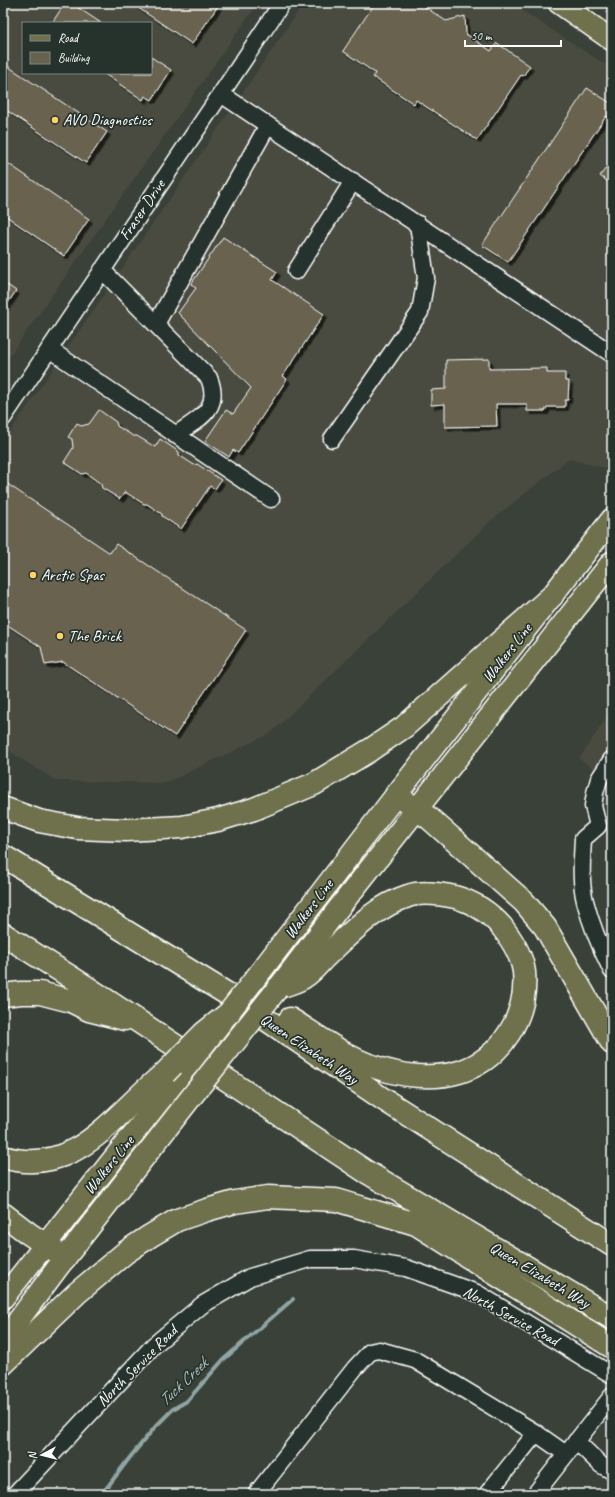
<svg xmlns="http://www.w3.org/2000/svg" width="615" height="1497" viewBox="0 0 615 1497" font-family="Caveat,sans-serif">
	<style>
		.built { fill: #484b3f; fill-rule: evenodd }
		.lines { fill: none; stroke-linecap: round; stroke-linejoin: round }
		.stream { stroke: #90a5a6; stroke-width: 4 }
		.building { fill: #676250; stroke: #fff; filter: url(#shadow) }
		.minor-casing { stroke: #fff; stroke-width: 19 }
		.major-casing { stroke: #fff; stroke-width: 24 }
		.highway-casing { stroke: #fff; stroke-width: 25 }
		.minor { stroke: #26332d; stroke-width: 16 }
		.major { stroke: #6e714b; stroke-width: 21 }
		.highway { stroke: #6e714b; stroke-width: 22 }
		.major-bridge-casing { stroke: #fff; stroke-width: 24; stroke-linecap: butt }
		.highway-bridge-casing { stroke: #fff; stroke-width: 25; stroke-linecap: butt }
		.major-bridge { stroke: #6e714b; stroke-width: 21 }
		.highway-bridge { stroke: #6e714b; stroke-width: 22 }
		.poi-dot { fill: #ffd166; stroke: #26332d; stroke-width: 1.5 }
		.labels { text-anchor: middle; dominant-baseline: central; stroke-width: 3.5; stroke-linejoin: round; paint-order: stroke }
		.poi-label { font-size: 16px; fill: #fff; stroke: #26332d; text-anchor: start }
		.street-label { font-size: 16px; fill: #fff; stroke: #26332d }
		.water-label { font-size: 17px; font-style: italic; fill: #acbcbc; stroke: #26332d }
	</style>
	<defs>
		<filter id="shadow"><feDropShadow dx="3.5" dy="3.5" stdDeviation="0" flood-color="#0009"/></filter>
	</defs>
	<rect width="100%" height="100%" fill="#3a4138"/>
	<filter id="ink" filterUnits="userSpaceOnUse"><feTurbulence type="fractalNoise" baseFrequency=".025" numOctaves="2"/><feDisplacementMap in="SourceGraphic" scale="8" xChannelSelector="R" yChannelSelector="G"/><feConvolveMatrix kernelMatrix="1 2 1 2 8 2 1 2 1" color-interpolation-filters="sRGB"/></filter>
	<g filter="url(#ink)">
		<path class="built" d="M 3,3 L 258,3 L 3,365 ZM 23,23 L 151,23 L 151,73 L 23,73 Z
			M 304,3 L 511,3 L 612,69 L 612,470 L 569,459 L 493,519 L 271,733 L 166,783 L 56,781 L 3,747 L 3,442 Z
			M 612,709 L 612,782 L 579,759 Z"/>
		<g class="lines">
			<path class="stream" d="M 102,1494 L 131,1456 L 156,1426 L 173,1409 L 187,1401 L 223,1360 L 293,1299"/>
		</g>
		<path class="building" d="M 65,3 L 71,3 L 101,23 L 52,23 Z
			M 131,3 L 220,3 L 192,44 Z
			M 375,3 L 419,3 L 446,21 L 465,16 L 466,34 L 491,51 L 497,43 L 530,66 L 523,76 L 521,75 L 477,140 L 416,100 L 414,104 L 373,77 L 375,73 L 343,51 Z
			M 151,57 L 171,70 L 152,100 L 145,96 L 143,100 L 103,73 L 151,73 Z
			M 3,63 L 107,132 L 86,163 L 3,108 Z
			M 587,88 L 612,104 L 612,121 L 606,116 L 508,262 L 482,245 Z
			M 3,160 L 89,219 L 64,256 L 3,214 Z
			M 612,160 L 612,185 L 600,176 Z
			M 223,237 L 277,272 L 272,280 L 324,314 L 283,376 L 287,379 L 238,453 L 233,450 L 229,457 L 205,441 L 226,410 L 233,414 L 251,388 L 178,313 L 196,288 L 191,284 Z
			M 3,282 L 16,291 L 3,310 Z
			M 489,359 L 489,369 L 547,368 L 547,373 L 565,373 L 565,381 L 569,381 L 568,400 L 565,400 L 565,407 L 547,407 L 545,411 L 527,411 L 527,404 L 496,404 L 497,426 L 445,427 L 445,404 L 431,405 L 431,390 L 446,389 L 446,360 Z
			M 99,410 L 116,422 L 117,426 L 133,436 L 137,436 L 155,447 L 160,439 L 179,452 L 179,455 L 194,465 L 197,464 L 221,480 L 215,489 L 210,486 L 181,529 L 162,516 L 162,514 L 147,504 L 144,504 L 125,492 L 120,499 L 102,488 L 101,484 L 86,473 L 82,474 L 64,462 L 73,448 L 72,439 L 68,437 L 77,423 L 81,426 L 89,424 Z
			M 3,481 L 110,553 L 116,544 L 246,630 L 175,736 L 63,662 L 45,665 L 41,647 L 3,622 Z"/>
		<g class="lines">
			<defs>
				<path id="minor" d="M 221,94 L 612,354
					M 102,270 L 209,378 C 222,410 198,419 175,435
					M 296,271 L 353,181
					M 156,324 L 268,125
					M 49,349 L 271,499
					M 3,418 L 282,3
					M 332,439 L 420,312 L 426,278 L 418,224
					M 612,759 L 599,779 L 595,793 L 593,806 L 598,826 L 583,839 C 582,859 580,881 585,901 C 591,925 601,949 612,971
					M 576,1441 L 601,1465 L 612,1471
					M 15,1494 L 154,1345 L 202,1305 L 250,1277 L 310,1259 L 354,1259 L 406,1268 L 477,1293 L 612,1375
					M 256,1494 L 355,1368 L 370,1352 L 379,1350 L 415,1360 L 536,1433
					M 487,1494 L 536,1433 L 566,1454
					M 535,1494 L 612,1396"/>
				<path id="major" d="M 559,3 L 612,40
					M 261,971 L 396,795 L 612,519
					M 278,988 L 338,909 L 612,562
					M 3,1298 L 188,1065
					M 3,1341 L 58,1267 L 196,1091"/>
				<path id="highway" d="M 396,795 L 429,818 L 524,902 L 545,927 L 612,1043
					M 3,808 L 39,821 L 77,828 L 126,830 L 182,827 L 218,820 L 254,809 L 314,784 L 370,750 L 404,727 L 552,596
					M 3,856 L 242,1003 L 383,1099 L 612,1245
					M 3,934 L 91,990 L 365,1171 L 612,1318
					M 278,988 C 286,984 297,982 304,977 C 312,972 318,964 325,957 C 350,934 374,907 408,896 C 422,891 440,894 455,897 C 473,902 489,912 502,927 C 512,940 522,955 524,972 C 528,1015 502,1059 459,1072 C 432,1080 401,1076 375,1067 C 346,1058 316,1035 290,1019
					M 3,995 L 21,993 L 40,993 L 71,1001 L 89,1010 L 125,1019
					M 3,1157 C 77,1179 115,1112 165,1073
					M 3,1214 L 28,1233 L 65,1258
					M 3,1364 L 77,1293 L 126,1252 L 150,1236 L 177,1220 L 207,1210 L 235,1202 L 268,1197 L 336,1200 L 416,1224 L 612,1347"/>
			</defs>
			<use href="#minor" class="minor-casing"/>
			<use href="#major" class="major-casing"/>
			<use href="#highway" class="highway-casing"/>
			<use href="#minor" class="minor"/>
			<use href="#major" class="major"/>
			<use href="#highway" class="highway"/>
			<defs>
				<path id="major-bridge" d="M 188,1065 L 261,971
					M 196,1091 L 278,988"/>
				<path id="highway-bridge" d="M 165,1073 L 204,1033 L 229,1013"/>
			</defs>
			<use href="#major-bridge" class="major-bridge-casing"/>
			<use href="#highway-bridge" class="highway-bridge-casing"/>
			<use href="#major-bridge" class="major-bridge"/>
			<use href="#highway-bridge" class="highway-bridge"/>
		</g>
	</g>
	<g class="poi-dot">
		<circle cx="55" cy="120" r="4"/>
		<circle cx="33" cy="575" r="4"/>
		<circle cx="60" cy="636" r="4"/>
	</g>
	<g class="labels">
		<g class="poi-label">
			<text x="63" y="120">AVO Diagnostics</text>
			<text x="41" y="575">Arctic Spas</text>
			<text x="68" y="636">The Brick</text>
		</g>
		<g class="street-label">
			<text transform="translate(142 210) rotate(-56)">Fraser Drive</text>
			<text transform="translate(507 653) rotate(-52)">Walkers Line</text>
			<text transform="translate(309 909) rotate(-53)">Walkers Line</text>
			<text transform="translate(309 1049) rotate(34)">Queen Elizabeth Way</text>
			<text transform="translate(109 1165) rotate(-51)">Walkers Line</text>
			<text transform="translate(540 1275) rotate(31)">Queen Elizabeth Way</text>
			<text transform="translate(511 1316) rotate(29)">North Service Road</text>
			<text transform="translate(137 1366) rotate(-45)">North Service Road</text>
		</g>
		<g class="water-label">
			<text transform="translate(183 1382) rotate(-44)">Tuck Creek</text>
		</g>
	</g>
	<rect width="615" height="1497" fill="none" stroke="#26332d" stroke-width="16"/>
	<rect x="8" y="8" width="599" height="1481" fill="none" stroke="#fff" stroke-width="1.5" filter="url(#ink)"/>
	<rect x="22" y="22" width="130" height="52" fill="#26332d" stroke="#7d8581"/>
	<rect x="30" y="35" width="20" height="6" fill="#6e714b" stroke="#7d8581"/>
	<text x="58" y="42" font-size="12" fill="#ffffff">Road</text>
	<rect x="30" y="52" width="20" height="12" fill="#676250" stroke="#7d8581"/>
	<text x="58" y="62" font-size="12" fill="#ffffff">Building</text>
	<g transform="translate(42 1455) rotate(263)" stroke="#26332d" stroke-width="3" paint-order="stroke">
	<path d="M0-3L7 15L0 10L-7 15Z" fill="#ffffff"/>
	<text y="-6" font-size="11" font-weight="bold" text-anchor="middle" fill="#ffffff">N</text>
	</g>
	<path d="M465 40v6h96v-6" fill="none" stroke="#ffffff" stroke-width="2"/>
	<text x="471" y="40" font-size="12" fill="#ffffff" stroke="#26332d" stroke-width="3" paint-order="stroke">50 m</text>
</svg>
